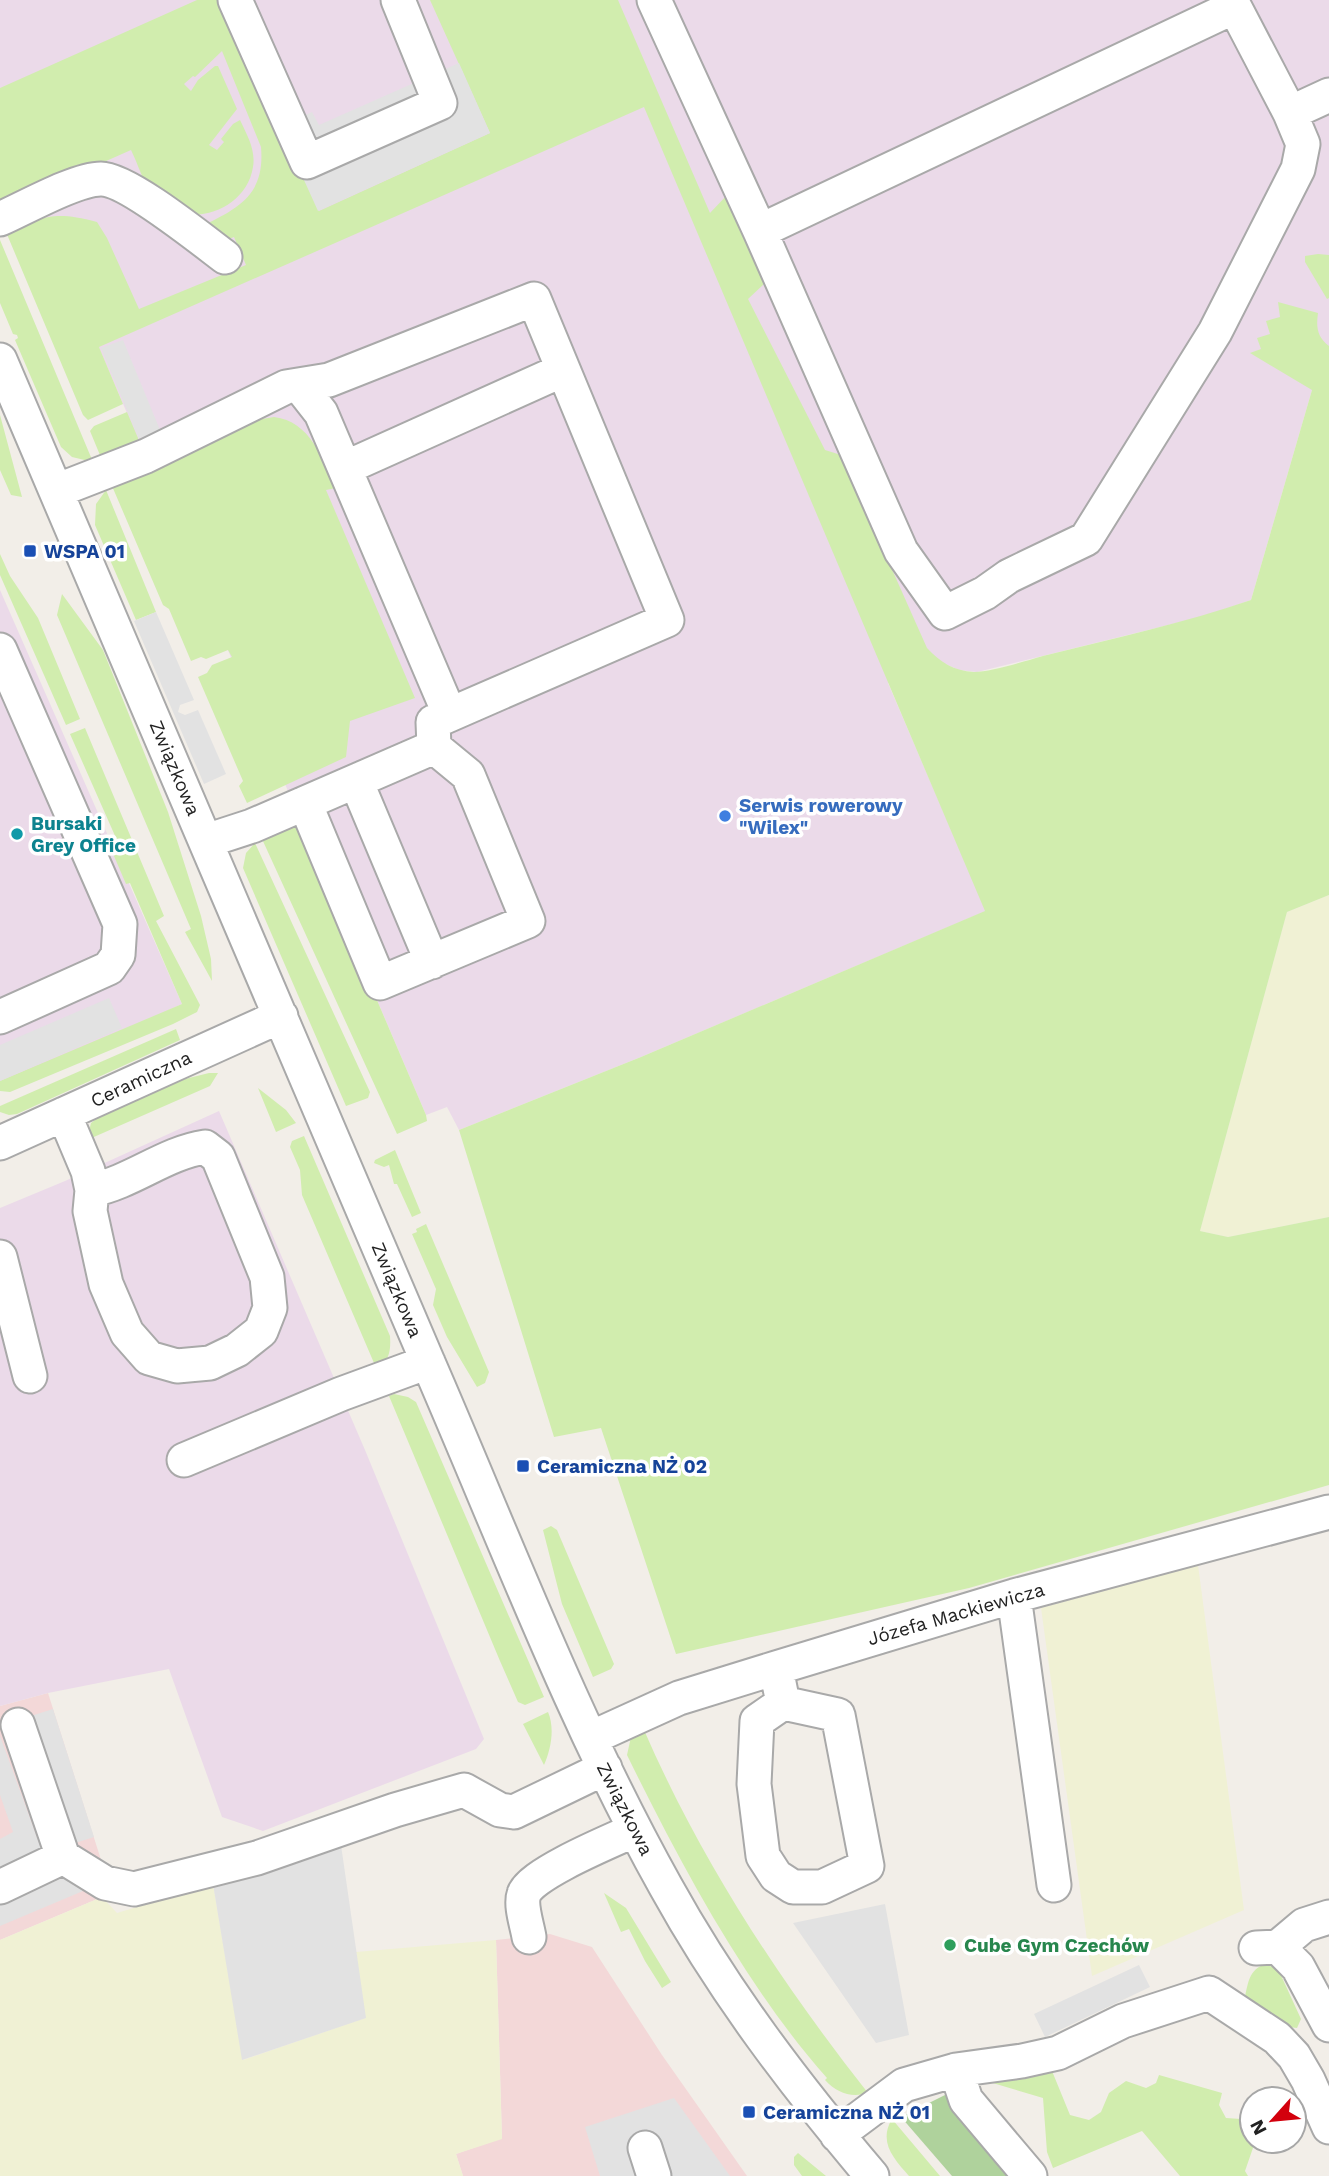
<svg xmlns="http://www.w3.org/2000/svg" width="1329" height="2176" viewBox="0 0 1329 2176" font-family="'Work Sans',sans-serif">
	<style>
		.commercial { fill: #f3d8d8 }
		.industrial { fill: #ebdae9 }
		.farmland { fill: #f0f1d4 }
		.grass { fill: #d1edae }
		.forest { fill: #afd29c }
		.parking { fill: #e2e2e2 }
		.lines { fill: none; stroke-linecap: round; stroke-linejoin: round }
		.minor-casing { stroke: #a9a9a9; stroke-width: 37 }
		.minor { stroke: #fff; stroke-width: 33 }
		.transit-dot { fill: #1a4fb4; stroke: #fff; stroke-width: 2.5 }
		.shop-dot { fill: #3f7fe0; stroke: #fff; stroke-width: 2.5 }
		.culture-dot { fill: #0f9aa8; stroke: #fff; stroke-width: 2.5 }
		.leisure-dot { fill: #2e9e5b; stroke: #fff; stroke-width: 2.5 }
		.labels { text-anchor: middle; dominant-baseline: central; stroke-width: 7; stroke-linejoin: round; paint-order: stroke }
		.transit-label { font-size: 19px; font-weight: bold; fill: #164399; stroke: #fff; text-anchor: start }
		.street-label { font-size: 19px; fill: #222; stroke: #fff }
		.shop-label { font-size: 19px; font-weight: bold; fill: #366cbe; stroke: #fff; text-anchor: start }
		.culture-label { font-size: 19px; font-weight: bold; fill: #0d838f; stroke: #fff; text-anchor: start }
		.leisure-label { font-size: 19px; font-weight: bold; fill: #27864d; stroke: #fff; text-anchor: start }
	</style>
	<rect width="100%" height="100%" fill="#f2eee8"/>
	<path class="commercial" d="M 48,1693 L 102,1863 L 102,1897 L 0,1940 L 0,1706 Z
		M 550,1934 L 592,1947 L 662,2055 L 747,2176 L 463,2176 L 456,2154 L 502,2138 L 496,1940 Z"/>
	<path class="industrial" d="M 0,0 L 1329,0 L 1329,389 L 1312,390 L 1251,600 L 1205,616 L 977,672 L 959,670 L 943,663 L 888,683 L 986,911 L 641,1057 L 459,1130 L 447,1107 L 426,1115 L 0,115 Z
		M 0,590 L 182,1004 L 0,1088 Z
		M 219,1111 L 365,1450 L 484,1739 L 476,1749 L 263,1831 L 222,1817 L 169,1669 L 48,1693 L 0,1706 L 0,1208 L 65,1181 Z"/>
	<path class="farmland" d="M 1329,895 L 1329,1217 L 1228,1237 L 1200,1231 L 1287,912 Z
		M 1198,1565 L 1244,1910 L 1092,1976 L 1041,1608 Z
		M 213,1884 L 243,2060 L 365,2018 L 356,1952 L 496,1940 L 502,2139 L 456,2154 L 463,2176 L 0,2176 L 0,1940 L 102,1897 L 117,1913 Z"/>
	<path class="grass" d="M 197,0 L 217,0 L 274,127 L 280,127 L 319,211 L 490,133 L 430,0 L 618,0 L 710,213 L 728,194 L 766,282 L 748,299 L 825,450 L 841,455 L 927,648 C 940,662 954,671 974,672 C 992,672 1028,660 1047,655 C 1115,638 1184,623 1251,600 L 1312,390 L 1250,353 L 1261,349 L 1257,338 L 1270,334 L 1266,321 L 1280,317 L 1278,302 L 1318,313 C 1316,327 1317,337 1329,346 L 1329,895 L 1287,912 L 1200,1231 L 1228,1237 L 1329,1217 L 1329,1485 L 969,1588 L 676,1654 L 601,1428 L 554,1437 L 459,1130 L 641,1057 L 985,911 L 644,107 L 99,347 L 123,404 L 88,420 L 83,415 L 6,232 C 46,216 54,211 97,222 L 107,238 L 139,309 L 246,265 L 234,237 L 226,240 L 204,225 C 241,207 265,193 261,147 L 222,51 L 195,77 L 193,76 L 184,84 L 191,91 L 198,80 L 215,66 L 218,66 L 237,109 L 209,145 L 217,150 L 224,142 L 221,139 L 233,124 L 240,120 C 247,135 256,150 253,167 C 246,213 181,233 152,194 C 143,182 138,164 131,150 L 0,208 L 0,88 Z
		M 0,240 L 93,462 L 72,457 L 61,447 L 15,340 L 18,338 L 17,335 L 13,334 L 0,303 Z
		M 1318,254 L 1329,255 L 1329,298 L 1327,299 L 1305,262 L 1305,256 Z
		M 127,412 L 141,445 L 102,460 L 90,431 L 94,426 Z
		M 0,415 L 22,497 L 11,495 L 0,470 Z
		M 274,417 C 310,421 323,459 336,488 L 326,490 L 415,698 L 350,721 L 346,757 L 247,803 L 239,786 L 243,781 L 198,677 L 207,673 L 212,665 L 232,657 L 228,650 L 206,659 L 201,657 L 191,661 L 169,609 L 163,605 L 112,486 L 166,460 L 262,419 Z
		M 106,490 L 156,612 L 136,620 L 95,525 L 96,504 Z
		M 0,554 L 10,576 L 38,618 L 80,719 L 66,725 L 0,575 Z
		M 62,594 L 103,650 L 168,812 L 201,916 L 211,959 L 212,981 L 185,932 L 191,929 L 57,615 Z
		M 85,728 L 164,916 L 156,921 L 200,1005 L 197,1012 L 173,1024 L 10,1092 L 0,1091 L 0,1081 L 182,1004 L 130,883 L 126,884 L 108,842 L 116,838 L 70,734 Z
		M 301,822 L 426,1115 L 427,1121 L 397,1134 L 262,839 Z
		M 255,843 L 370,1092 L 368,1098 L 346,1106 L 243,868 L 246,853 Z
		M 176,1029 L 180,1040 L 17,1114 L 9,1115 L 0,1112 L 0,1106 Z
		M 209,1073 L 218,1073 L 210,1086 L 87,1140 L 91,1123 L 96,1119 L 185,1079 Z
		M 258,1088 L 286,1110 L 296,1123 L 276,1132 Z
		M 304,1136 L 390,1336 C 391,1352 389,1360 377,1370 L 302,1195 L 300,1170 L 290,1147 L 292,1141 Z
		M 395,1150 L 421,1213 L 412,1217 L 397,1184 L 394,1184 L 389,1165 L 384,1167 L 374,1163 L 375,1160 Z
		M 426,1224 L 489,1372 L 485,1383 L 477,1387 L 447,1337 L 433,1305 L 436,1289 L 412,1234 L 417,1232 L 416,1229 Z
		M 394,1394 L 408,1397 L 416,1402 L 544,1697 L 525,1705 L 518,1702 L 500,1661 L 389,1396 Z
		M 551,1526 L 557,1530 L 614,1664 L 611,1669 L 593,1677 L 562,1604 L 543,1530 Z
		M 548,1712 C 555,1728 551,1749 544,1765 L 523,1724 Z
		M 644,1730 C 701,1861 779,1980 868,2093 C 851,2098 837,2093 825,2080 L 827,2078 C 746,1987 680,1863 627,1755 L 631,1737 Z
		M 604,1893 L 626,1908 L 671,1982 L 662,1988 L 645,1961 L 629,1929 L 621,1932 Z
		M 1267,1964 L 1279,1971 L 1301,2019 L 1297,2028 L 1289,2027 L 1244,2001 C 1248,1985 1248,1968 1267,1964 Z
		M 1052,2071 L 1070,2115 L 1089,2120 L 1101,2112 L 1109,2093 L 1126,2081 L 1146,2088 L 1156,2083 L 1159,2075 L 1222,2093 L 1219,2105 L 1226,2118 L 1241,2119 L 1254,2145 L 1245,2171 L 1248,2176 L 1180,2176 L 1142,2131 L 1053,2168 L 1047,2152 L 1043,2098 L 986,2081 L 1036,2076 Z
		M 892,2119 L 940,2176 L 909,2176 C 894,2159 878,2142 892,2119 Z
		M 798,2153 L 826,2176 L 802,2176 L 794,2165 L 794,2157 Z"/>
	<path class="forest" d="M 945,2095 L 1014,2176 L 952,2176 L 901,2117 Z"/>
	<path class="parking" d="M 459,63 L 490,133 L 318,211 L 280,127 L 312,112 L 319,125 Z
		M 123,340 L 160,430 L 139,439 L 101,348 Z
		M 156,612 L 194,700 L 180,705 L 178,712 L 185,715 L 198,710 L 226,774 L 204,784 L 134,621 Z
		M 109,998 L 122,1028 L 0,1081 L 0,1045 Z
		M 53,1709 L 94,1837 L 72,1844 L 31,1716 Z
		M 0,1736 L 42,1851 L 0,1872 L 0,1839 L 13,1832 L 0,1795 Z
		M 341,1845 L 366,2018 L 242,2060 L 213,1884 Z
		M 73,1870 L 83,1891 L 0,1926 L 0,1903 Z
		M 885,1904 L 909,2035 L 876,2043 L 793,1923 Z
		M 1139,1965 L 1150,1987 L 1045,2037 L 1034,2014 Z
		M 674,2098 L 730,2176 L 600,2176 L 585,2127 Z"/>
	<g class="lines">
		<defs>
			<path id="minor" d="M 235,0 L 307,162 L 440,103 L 398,0
				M 654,0 L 760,231 L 901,551 L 945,613 L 985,593 L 1009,576 L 1086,539 L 1215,332 L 1298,169 L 1303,144 L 1290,113
				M 1231,0 L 1290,113 L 1329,95
				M 0,219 C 25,208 76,179 101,179 C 127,179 201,239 225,257
				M 760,231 L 1234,7
				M 0,360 C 143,693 283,1028 427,1360 C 504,1537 572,1719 666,1887 C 724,1992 795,2085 872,2176
				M 299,385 L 321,413 L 449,713
				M 345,468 L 563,370
				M 56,491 L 146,456 L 286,387 L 329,380 L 534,299 L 667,620 L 433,722 L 434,747 L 252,826 L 206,841
				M 0,650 L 120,924 L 118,955 L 109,968 L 0,1017
				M 356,781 L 432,962
				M 305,803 L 380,983 L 528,921 L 468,775 L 434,747
				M 64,1114 L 88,1171 L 92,1190 L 90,1211 L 106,1284 L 127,1333 L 149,1358 L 177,1366 L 210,1363 L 237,1350 L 261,1331 L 270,1308 L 267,1277 L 218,1157 L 205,1147 C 165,1153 132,1182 92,1190
				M 0,1143 L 281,1016
				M 0,1257 L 30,1376
				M 184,1460 L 341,1394 L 428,1362
				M 1014,1596 L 1054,1885
				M 776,1668 L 783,1703 L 757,1721 L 754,1784 L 763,1856 L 776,1876 L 793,1887 L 822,1887 L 867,1866 L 838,1715 L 783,1703
				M 18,1725 L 63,1857
				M 591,1738 L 679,1698 L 776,1668 L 1014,1596 L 1329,1512
				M 0,1887 L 63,1857 L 105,1883 L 134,1889 L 257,1858 L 395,1810 L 464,1790 L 500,1810 L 514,1812 L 605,1768
				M 529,1937 C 527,1925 520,1905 524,1894 C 530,1874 613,1840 635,1830
				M 1278,1947 L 1304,1925 L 1329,1917
				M 1256,1948 L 1278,1947 L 1298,1967 L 1329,2025
				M 956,2070 L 966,2100 L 1030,2176
				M 837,2135 L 904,2085 L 956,2070 L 1022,2061 L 1058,2053 L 1123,2021 L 1209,1993 L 1277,2038 L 1294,2056 L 1308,2080 L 1329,2127
				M 645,2148 L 654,2176"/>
		</defs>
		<use href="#minor" class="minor-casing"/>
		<use href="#minor" class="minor"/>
	</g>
	<g class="transit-dot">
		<rect x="23" y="544" width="14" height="14" rx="3.5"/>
		<rect x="516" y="1459" width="14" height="14" rx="3.5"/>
		<rect x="742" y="2105" width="14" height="14" rx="3.5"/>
	</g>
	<circle class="shop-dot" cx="725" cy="816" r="7"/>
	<circle class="culture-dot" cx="17" cy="834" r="7"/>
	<circle class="leisure-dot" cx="950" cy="1945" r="7"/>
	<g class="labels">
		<g class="transit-label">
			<text x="44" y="551">WSPA 01</text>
			<text x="537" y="1466">Ceramiczna NŻ 02</text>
			<text x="763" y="2112">Ceramiczna NŻ 01</text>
		</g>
		<g class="street-label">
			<text transform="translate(175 768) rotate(67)">Związkowa</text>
			<text transform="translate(141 1079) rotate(-25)">Ceramiczna</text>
			<text transform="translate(397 1290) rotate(67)">Związkowa</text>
			<text transform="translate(956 1614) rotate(-16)">Józefa Mackiewicza</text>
			<text transform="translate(625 1809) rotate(63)">Związkowa</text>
		</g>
		<g class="shop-label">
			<text x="739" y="805">Serwis rowerowy<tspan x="739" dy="22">"Wilex"</tspan></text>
		</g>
		<g class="culture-label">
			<text x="31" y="823">Bursaki<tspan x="31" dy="22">Grey Office</tspan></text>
		</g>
		<g class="leisure-label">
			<text x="964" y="1945">Cube Gym Czechów</text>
		</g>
	</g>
	<g transform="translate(1273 2120) rotate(243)"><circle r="33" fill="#ffffff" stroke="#a7a7a7" stroke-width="2"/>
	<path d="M0-5L12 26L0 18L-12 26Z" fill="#d3000d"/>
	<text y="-10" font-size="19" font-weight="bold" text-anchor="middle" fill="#222222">N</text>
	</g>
</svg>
